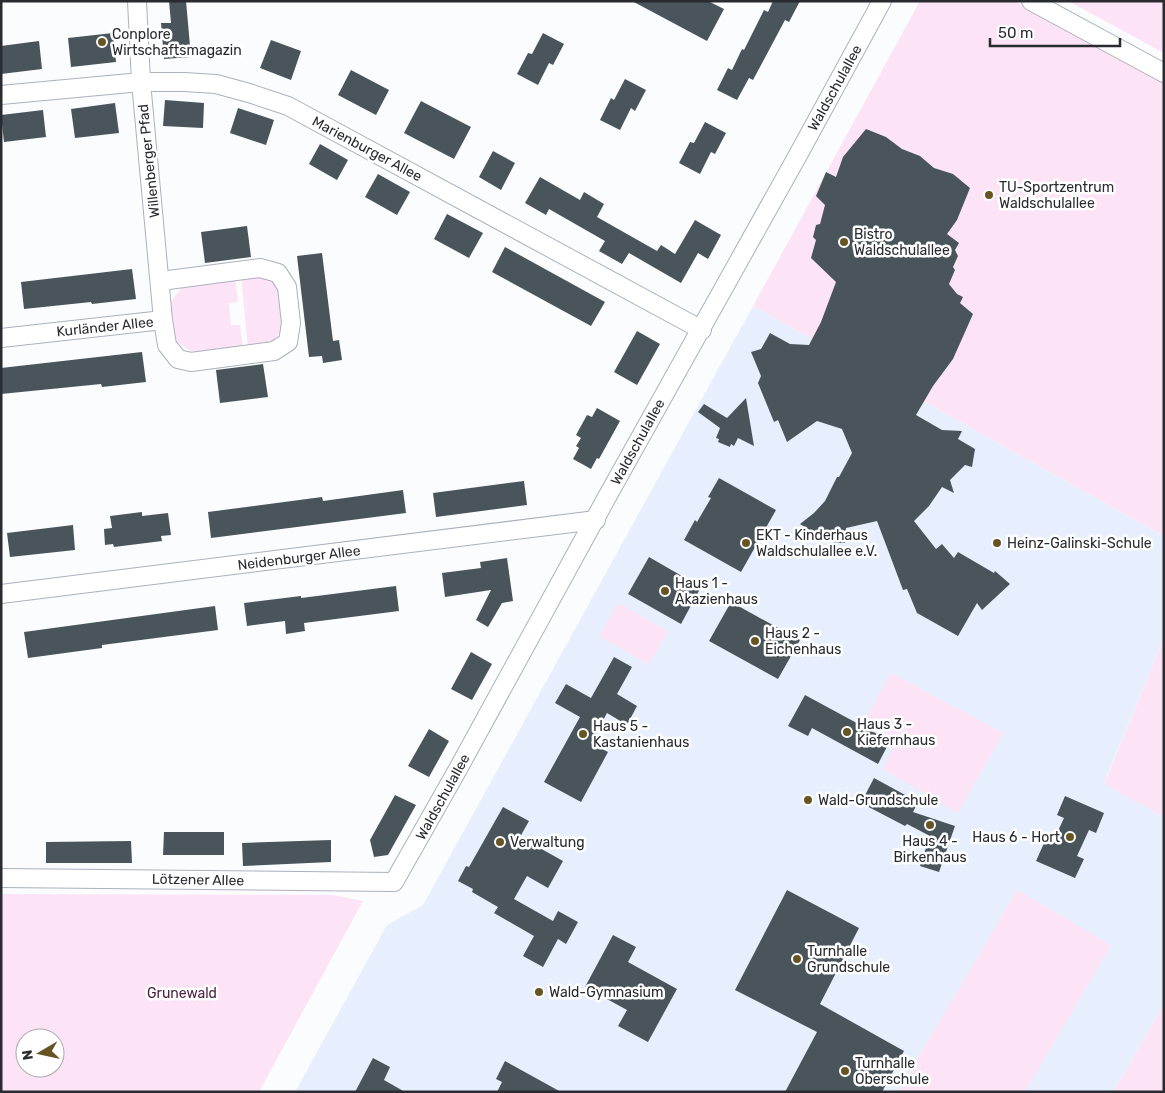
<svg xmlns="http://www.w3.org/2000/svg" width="1165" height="1093" viewBox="0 0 1165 1093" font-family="Rubik,sans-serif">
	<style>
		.built { fill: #e7effe }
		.green { fill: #fce4f6; fill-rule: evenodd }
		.building { fill: #49555b }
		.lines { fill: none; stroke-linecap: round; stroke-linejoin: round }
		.minor-casing { stroke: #abb1bd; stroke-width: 20 }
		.minor { stroke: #fff; stroke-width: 18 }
		.poi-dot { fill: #665523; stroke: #fff; stroke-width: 2 }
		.labels { text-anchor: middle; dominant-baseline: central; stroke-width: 5; stroke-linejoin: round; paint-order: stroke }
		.poi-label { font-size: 14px; fill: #292b30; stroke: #fff; text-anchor: start }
		.street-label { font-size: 14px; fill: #292b30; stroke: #fff }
		.park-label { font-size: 14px; fill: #4c2144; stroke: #fff }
	</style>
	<rect width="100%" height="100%" fill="#fafcfe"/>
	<path class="built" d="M 753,306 L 1164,536 L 1164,638 L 1104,783 L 1164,817 L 1164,1004 L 1113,1092 L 295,1092 L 387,925 L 423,905 Z"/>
	<path class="green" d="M 920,1 L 1014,1 L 1164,83 L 1164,536 L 753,306 Z
		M 1068,1 L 1164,1 L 1164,53 Z
		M 251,274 C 258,276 267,277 273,283 C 278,287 284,296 285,302 C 287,316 281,338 268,344 C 262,346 254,347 248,348 L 241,275 Z
		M 235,276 L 238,302 L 229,303 L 231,325 L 240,325 L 243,349 L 199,354 L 187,349 L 177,341 L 173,336 L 168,310 L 174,297 L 183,287 Z
		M 618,603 L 668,631 L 649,665 L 599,636 Z
		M 1164,638 L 1164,817 L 1104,784 Z
		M 891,673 L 1003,733 L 958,813 L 883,769 L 897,741 L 864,721 Z
		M 1017,890 L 1111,945 L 1025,1092 L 898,1092 Z
		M 1,894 L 333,895 L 363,901 L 259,1092 L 1,1092 ZM 25,1038 L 55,1038 L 55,1068 L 25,1068 Z
		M 1164,1004 L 1164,1092 L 1113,1092 Z"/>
	<path class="building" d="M 169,1 L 186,1 L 191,57 L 164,59 L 161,23 L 171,23 Z
		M 632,1 L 708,1 L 724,9 L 707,41 Z
		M 773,1 L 800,1 L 789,22 L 785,20 L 753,80 L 749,78 L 737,100 L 717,90 L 728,68 L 732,70 L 742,49 L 744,50 L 764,10 L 768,12 Z
		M 113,33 L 116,62 L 71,67 L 68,38 Z
		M 543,33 L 564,44 L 553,65 L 549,63 L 538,85 L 517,74 L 528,53 L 532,54 Z
		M 271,40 L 301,51 L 291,80 L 260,68 Z
		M 39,41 L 42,69 L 1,74 L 1,46 Z
		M 351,70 L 389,90 L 376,115 L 338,95 Z
		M 625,79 L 646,90 L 635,111 L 631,108 L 620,130 L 600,120 L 611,98 L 614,100 Z
		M 165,100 L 204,103 L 203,128 L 163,126 Z
		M 421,101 L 471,127 L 454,159 L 404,133 Z
		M 115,103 L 119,133 L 75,138 L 71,109 Z
		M 238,108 L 274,120 L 266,145 L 230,133 Z
		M 43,110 L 46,137 L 4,142 L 1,115 Z
		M 705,122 L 726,133 L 715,154 L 711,152 L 700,174 L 679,163 L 690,142 L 694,143 Z
		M 866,129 L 886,137 L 902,149 L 920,156 L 934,168 L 953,174 L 970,188 L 957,220 L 947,234 L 959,243 L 955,250 L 958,256 L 953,267 L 955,270 L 949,284 L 957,294 L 963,297 L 960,303 L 973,314 L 953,359 L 933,386 L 916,415 L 942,430 L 962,431 L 958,439 L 975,449 L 972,467 L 965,465 L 950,480 L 954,493 L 942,487 L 929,506 L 914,521 L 936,549 L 942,544 L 954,558 L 958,552 L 994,573 L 995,571 L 1010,584 L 982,610 L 977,603 L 958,636 L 917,613 L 907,589 L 903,590 L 877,521 L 846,528 L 845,543 L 828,542 L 800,524 L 814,513 L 825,501 L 837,477 L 839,477 L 852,453 L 842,429 L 817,421 L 787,442 L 778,420 L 774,422 L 758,383 L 761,376 L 751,352 L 761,349 L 770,333 L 790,344 L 809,345 L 821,322 L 836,282 L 811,258 L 816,240 L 813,237 L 816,225 L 820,224 L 825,205 L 816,196 L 826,172 L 836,177 L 843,157 Z
		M 320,144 L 348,160 L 337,180 L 309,164 Z
		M 493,151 L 515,163 L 501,190 L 479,177 Z
		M 378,174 L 410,192 L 397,215 L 365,197 Z
		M 540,177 L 580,200 L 584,192 L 604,204 L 597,217 L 657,251 L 661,245 L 675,254 L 695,220 L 721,235 L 708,259 L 698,253 L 681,283 L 629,253 L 622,264 L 599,251 L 605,241 L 549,209 L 546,215 L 525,203 Z
		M 447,214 L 483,233 L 469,258 L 434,239 Z
		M 247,226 L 251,257 L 205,263 L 201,232 Z
		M 505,247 L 605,302 L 591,326 L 492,272 Z
		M 322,253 L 333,341 L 339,340 L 342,360 L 323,363 L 322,356 L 309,357 L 297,256 Z
		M 132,269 L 136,299 L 92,304 L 91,302 L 24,309 L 21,282 Z
		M 637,331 L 660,344 L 637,385 L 614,372 Z
		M 142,352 L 146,382 L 102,387 L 101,384 L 1,394 L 1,368 Z
		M 263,364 L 268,397 L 220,403 L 216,370 Z
		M 746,398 L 754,446 L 738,438 L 734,446 L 731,444 L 730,447 L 718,442 L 719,439 L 716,438 L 720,428 L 698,412 L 704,404 L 727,418 Z
		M 597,408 L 620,421 L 599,459 L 597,458 L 591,469 L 573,459 L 579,448 L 576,446 L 581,438 L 576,435 L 587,415 L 592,417 Z
		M 719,478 L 776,510 L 741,572 L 684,540 L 695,520 L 697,522 L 711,498 L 708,497 Z
		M 524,481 L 527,505 L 436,517 L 433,493 Z
		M 403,490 L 406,513 L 211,538 L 208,512 L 322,497 L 323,501 Z
		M 142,512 L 142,516 L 168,513 L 171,535 L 161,536 L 162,541 L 114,547 L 113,544 L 105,545 L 104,529 L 112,528 L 110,516 Z
		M 73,525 L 75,550 L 10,557 L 7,533 Z
		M 649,557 L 701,587 L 681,624 L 628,594 Z
		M 507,558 L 513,601 L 502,603 L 488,627 L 476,620 L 491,590 L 445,597 L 442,573 L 481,568 L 480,562 Z
		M 396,586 L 399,611 L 304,623 L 305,631 L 286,634 L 285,621 L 247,626 L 244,603 L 301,596 L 301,598 Z
		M 731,602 L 800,640 L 778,679 L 709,641 Z
		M 215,606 L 218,630 L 102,645 L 102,648 L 28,658 L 24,632 Z
		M 471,652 L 492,664 L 472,700 L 451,689 Z
		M 614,657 L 632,667 L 617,694 L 637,706 L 627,725 L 607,713 L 591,743 L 608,752 L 581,802 L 544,782 L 580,717 L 555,703 L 566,684 L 591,698 Z
		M 805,695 L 890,741 L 878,764 L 812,728 L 808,736 L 788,726 Z
		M 429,729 L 449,741 L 429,777 L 408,766 Z
		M 874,778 L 918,802 L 913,812 L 955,826 L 939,872 L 920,866 L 930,836 L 907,824 L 905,826 L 861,803 Z
		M 395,795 L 416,805 L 388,855 L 374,857 L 370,840 Z
		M 1065,796 L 1104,813 L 1096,833 L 1089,830 L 1077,856 L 1084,859 L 1075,878 L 1036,861 L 1045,841 L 1052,844 L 1064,818 L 1057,815 Z
		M 503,807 L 529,821 L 520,837 L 563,861 L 548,888 L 527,876 L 514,899 L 553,921 L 558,911 L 578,922 L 566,944 L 558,939 L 543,967 L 523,956 L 534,936 L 494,913 L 498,907 L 472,892 L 473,889 L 458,881 L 466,866 L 469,867 Z
		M 164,832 L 224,832 L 224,855 L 163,855 Z
		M 331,840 L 331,862 L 243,866 L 242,843 Z
		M 131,841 L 132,863 L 46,863 L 46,842 Z
		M 787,890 L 859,928 L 820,1004 L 904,1051 L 882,1092 L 785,1092 L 817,1032 L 735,990 Z
		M 613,935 L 636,947 L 628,962 L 677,989 L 648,1042 L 618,1026 L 627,1010 L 585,987 Z
		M 373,1058 L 390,1067 L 384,1080 L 405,1092 L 355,1092 Z
		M 505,1061 L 561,1092 L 497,1092 L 502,1082 L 496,1079 Z"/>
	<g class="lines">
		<defs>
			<path id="minor" d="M 137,1 L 141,82 L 163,320 L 167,345 L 178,359 L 191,362 L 274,351 L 288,342 L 291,323 L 287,287 L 278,273 L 260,268 L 161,281
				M 1031,1 L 1164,73
				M 1,95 L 141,82 L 184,82 L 216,84 L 249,93 L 288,106 L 702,330
				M 1,338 L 163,320
				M 1,594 L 596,520
				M 1,878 L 394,882 L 458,769 L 607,497 L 798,155 L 882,1"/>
		</defs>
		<use href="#minor" class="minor-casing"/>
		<use href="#minor" class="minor"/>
	</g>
	<g class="poi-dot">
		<circle cx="102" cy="42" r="5"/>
		<circle cx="989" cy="195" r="5"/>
		<circle cx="844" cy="242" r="5"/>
		<circle cx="746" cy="543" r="5"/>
		<circle cx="997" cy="543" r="5"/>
		<circle cx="665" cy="591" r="5"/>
		<circle cx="755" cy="641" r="5"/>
		<circle cx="847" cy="732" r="5"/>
		<circle cx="583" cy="734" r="5"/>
		<circle cx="808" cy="800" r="5"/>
		<circle cx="930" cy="825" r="5"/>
		<circle cx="1070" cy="837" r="5"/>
		<circle cx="500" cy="842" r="5"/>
		<circle cx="797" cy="959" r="5"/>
		<circle cx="539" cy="992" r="5"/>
		<circle cx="845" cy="1071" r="5"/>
	</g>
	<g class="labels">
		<g class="poi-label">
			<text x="112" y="34">Conplore<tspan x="112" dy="16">Wirtschaftsmagazin</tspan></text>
			<text x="999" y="187">TU-Sportzentrum<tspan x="999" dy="16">Waldschulallee</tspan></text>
			<text x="854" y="234">Bistro<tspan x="854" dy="16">Waldschulallee</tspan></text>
			<text x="756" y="535">EKT - Kinderhaus<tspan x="756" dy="16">Waldschulallee e.V.</tspan></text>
			<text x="1007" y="543">Heinz-Galinski-Schule</text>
			<text x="675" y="583">Haus 1 -<tspan x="675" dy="16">Akazienhaus</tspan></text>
			<text x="765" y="633">Haus 2 -<tspan x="765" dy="16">Eichenhaus</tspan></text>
			<text x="857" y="724">Haus 3 -<tspan x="857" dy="16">Kiefernhaus</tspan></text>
			<text x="593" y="726">Haus 5 -<tspan x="593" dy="16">Kastanienhaus</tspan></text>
			<text x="818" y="800">Wald-Grundschule</text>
			<text x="1060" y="837" text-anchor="end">Haus 6 - Hort</text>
			<text x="930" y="841" text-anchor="middle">Haus 4 -<tspan x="930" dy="16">Birkenhaus</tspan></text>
			<text x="510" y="842">Verwaltung</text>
			<text x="807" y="951">Turnhalle<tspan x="807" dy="16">Grundschule</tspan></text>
			<text x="549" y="992">Wald-Gymnasium</text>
			<text x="855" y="1063">Turnhalle<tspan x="855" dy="16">Oberschule</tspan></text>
		</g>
		<g class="street-label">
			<text transform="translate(835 88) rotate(-61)">Waldschulallee</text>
			<text transform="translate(367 149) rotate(28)">Marienburger Allee</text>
			<text transform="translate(149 161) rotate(-96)">Willenberger Pfad</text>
			<text transform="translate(105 327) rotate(-6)">Kurländer Allee</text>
			<text transform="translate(638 442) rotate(-61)">Waldschulallee</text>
			<text transform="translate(299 558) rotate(-7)">Neidenburger Allee</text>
			<text transform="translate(443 797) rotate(-61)">Waldschulallee</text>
			<text transform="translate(198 880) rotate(1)">Lötzener Allee</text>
		</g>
		<g class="park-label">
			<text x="182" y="993">Grunewald</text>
		</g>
	</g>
	<rect width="1165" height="1093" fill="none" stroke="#292b30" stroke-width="5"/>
	<g transform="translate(40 1053) rotate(261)"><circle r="24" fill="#ffffff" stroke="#a9aaac"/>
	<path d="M0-4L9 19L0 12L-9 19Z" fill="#665523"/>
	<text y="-8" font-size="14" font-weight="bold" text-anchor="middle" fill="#292b30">N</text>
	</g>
	<path d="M990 38v8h130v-8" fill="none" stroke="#292b30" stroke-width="2.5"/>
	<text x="998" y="38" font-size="15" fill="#292b30" stroke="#ffffff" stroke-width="4" paint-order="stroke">50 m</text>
</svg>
